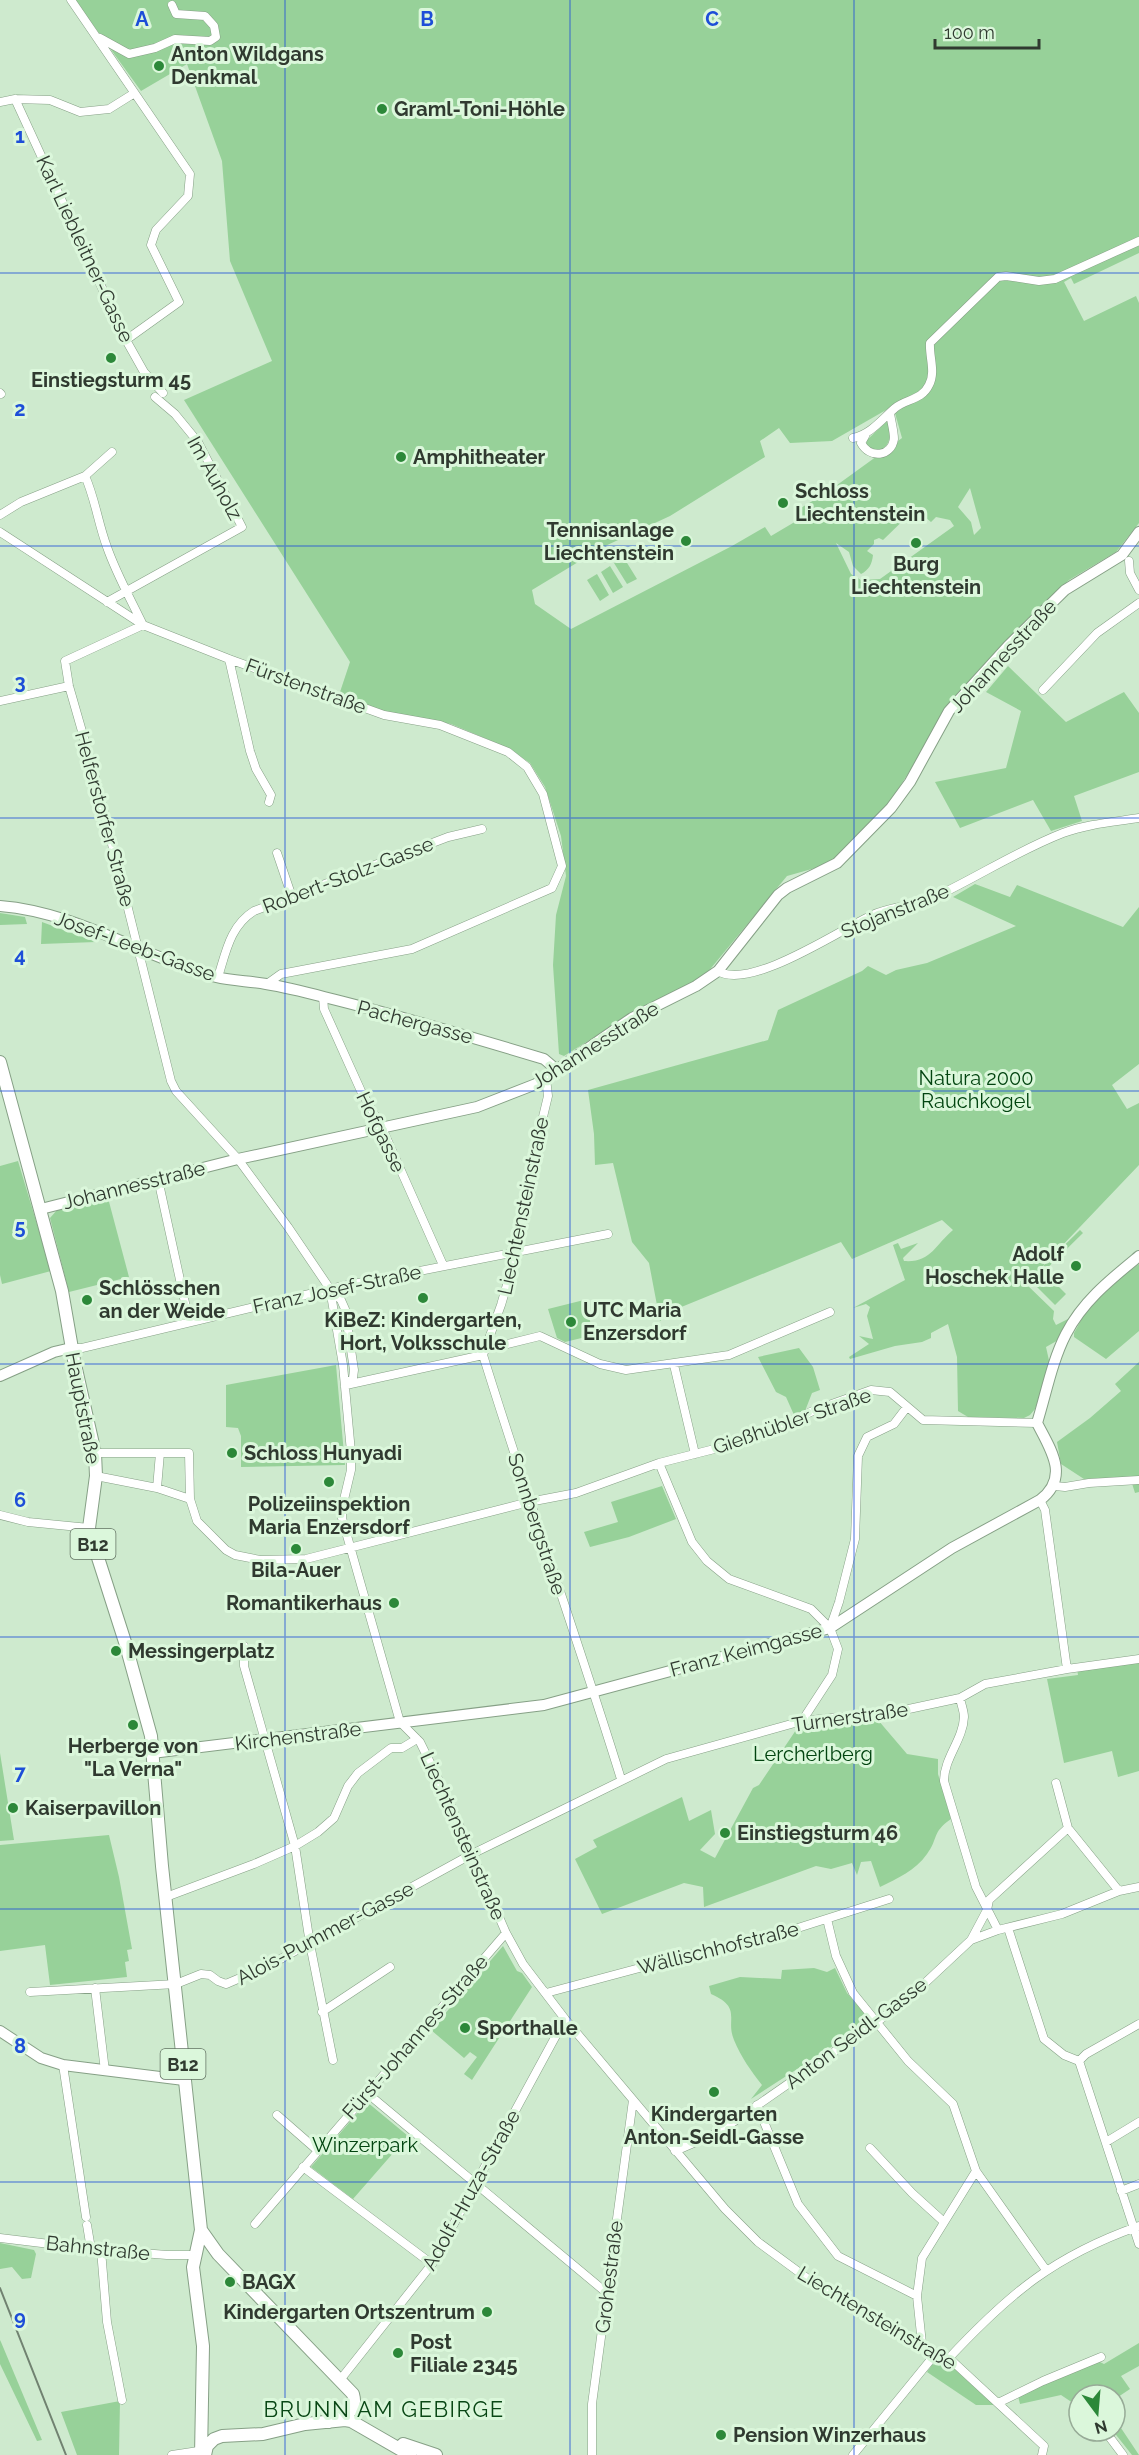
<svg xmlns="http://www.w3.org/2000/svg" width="1139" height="2455" viewBox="0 0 1139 2455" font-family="Raleway,sans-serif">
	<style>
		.green { fill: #97d199; fill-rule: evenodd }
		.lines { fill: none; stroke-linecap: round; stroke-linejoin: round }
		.street-casing { stroke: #86a086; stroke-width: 9 }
		.secondary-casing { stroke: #86a086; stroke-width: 12 }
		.primary-casing { stroke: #86a086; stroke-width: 14 }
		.street { stroke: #fff; stroke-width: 8 }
		.secondary { stroke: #fff; stroke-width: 10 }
		.primary { stroke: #fff; stroke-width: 12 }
		.rail { stroke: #718271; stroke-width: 2 }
		.grid { fill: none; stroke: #1d4ed8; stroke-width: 1.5; stroke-opacity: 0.55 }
		.poi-dot { fill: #2c8839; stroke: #dbf7db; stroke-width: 2 }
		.labels { text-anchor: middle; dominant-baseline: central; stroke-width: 6; stroke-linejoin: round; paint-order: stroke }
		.shield { fill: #dbf7db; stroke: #637363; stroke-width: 1.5 }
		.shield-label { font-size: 18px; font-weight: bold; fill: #303a30 }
		.poi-label { font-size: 20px; font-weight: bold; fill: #303a30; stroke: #dbf7db; text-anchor: start }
		.street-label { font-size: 20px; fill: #303a30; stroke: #dbf7db }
		.park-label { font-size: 20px; fill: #024410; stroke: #dbf7db }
		.quarter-label { font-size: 22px; letter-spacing: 1.5px; fill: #094715; stroke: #dbf7db }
		.grid-label { font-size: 20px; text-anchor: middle; font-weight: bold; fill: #1d4ed8; stroke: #dbf7db; stroke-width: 6; stroke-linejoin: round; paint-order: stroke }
	</style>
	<rect width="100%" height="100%" fill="#ceeace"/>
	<path class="green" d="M 75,0 L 1139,0 L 1139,253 L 1074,284 L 1071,278 L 1064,282 L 1084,321 L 1136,296 L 1139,303 L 1139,523 L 1116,552 L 1069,580 L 1015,633 L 911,769 L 882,814 L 833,863 L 787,876 L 707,973 L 695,983 L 636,1011 L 564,1056 L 559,1054 L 553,965 L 556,915 L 566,876 L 561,836 L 545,787 L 530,763 L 506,747 L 451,724 L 386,712 L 339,695 L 350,662 L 184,400 L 272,361 L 230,261 L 222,161 L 187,64 L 141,91 ZM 893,406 L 902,438 L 826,493 L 794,512 L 798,520 L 771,536 L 765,527 L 732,546 L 571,629 L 535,604 L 532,590 L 603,547 L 670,516 L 765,457 L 760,441 L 779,428 L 790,443 L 832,441 ZM 970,488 L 981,528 L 974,535 L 971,522 L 958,507 ZM 915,509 L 931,522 L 936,517 L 950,520 L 954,526 L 880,579 L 861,580 L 851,574 L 836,543 L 849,552 L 853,566 L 861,574 C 869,570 872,564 873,555 L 867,551 L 874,544 L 874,540 L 879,538 L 883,540 Z
		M 888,420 C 891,435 892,444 878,453 L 866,445 L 867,440 Z
		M 624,558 L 637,579 L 627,584 L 614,563 Z
		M 610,566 L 623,587 L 613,593 L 601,572 Z
		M 597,574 L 609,595 L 600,601 L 587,580 Z
		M 1008,666 L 1066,722 L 1124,692 L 1139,713 L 1139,772 L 1074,796 L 1082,821 L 1051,831 L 1033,800 L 960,828 L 935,782 L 1006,768 L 1021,711 L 986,692 Z
		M 975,884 L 1010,897 L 1017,885 L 1123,927 L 1139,907 L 1139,1064 L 1112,1085 L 1127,1109 L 1139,1103 L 1139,1165 L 1038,1271 L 1080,1230 L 1083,1233 L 1029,1286 L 1025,1283 L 1054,1311 L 1053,1319 L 1056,1325 L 1074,1316 L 1060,1339 L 1046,1347 L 1050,1365 L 1035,1409 L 1030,1415 L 1024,1418 L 968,1417 L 958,1411 L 957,1357 L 948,1324 L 931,1333 L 931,1338 L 922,1342 L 895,1346 L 850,1359 L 849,1357 L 869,1344 L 859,1336 L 873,1339 L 867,1316 L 870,1307 L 866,1304 L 853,1308 L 905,1280 L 893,1245 L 898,1243 L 901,1249 L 918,1243 L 903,1258 L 904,1261 C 931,1263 935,1245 953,1230 L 942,1220 L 852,1259 L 841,1242 L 674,1310 L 660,1321 L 649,1263 L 632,1242 L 613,1163 L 595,1165 L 594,1134 L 588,1090 L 768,1040 L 778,1010 L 862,971 L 868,966 L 886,975 L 896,970 L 927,963 L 1016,926 L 953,897 Z
		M 0,913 L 25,917 L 27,924 L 0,925 Z
		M 42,922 L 96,942 L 41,944 Z
		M 18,1161 L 51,1271 L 2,1284 L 0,1275 L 0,1166 Z
		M 108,1198 L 129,1277 L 69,1292 L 50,1218 L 57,1210 Z
		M 1139,1264 L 1139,1331 L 1106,1359 L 1074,1337 L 1074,1333 L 1090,1304 L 1110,1285 Z
		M 1044,1272 L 1066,1294 L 1055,1305 L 1033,1283 Z
		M 584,1300 L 594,1335 L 565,1342 L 557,1338 L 548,1309 Z
		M 799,1348 L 813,1367 L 820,1390 L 812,1393 L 805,1411 L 794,1415 L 786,1397 L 776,1392 L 758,1357 Z
		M 1139,1362 L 1139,1492 L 1135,1493 L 1130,1477 L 1084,1479 L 1061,1464 L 1057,1442 L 1090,1418 L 1121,1391 L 1115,1384 Z
		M 336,1365 L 345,1465 L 241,1467 L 241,1436 L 238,1428 L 226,1427 L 226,1385 Z
		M 662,1486 L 676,1519 L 629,1537 L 590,1547 L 584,1532 L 618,1522 L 611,1502 Z
		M 1139,1660 L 1139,1771 L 1118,1777 L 1112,1751 L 1064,1763 L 1047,1679 L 1078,1675 L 1077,1669 Z
		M 852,1719 L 878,1720 L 907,1754 L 938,1759 L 938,1774 L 951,1819 C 931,1833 939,1838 927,1854 C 915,1871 898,1878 880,1887 L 871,1861 L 861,1862 L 857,1875 L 852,1863 L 831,1869 L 816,1866 L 704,1907 L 703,1887 L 684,1883 L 602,1914 L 575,1859 L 597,1847 L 593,1840 L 682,1797 L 689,1821 L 711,1810 L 715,1834 L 700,1850 L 715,1858 L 753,1788 L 759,1785 L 796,1730 Z
		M 0,1753 L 14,1840 L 0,1841 Z
		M 109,1835 L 119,1877 L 132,1949 L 127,1950 L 129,1961 L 125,1962 L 127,1977 L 50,1985 L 45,1945 L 0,1951 L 0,1845 Z
		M 503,1946 L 517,1971 L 522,1973 L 532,1987 L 472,2080 L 464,2074 L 477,2057 L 470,2052 L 464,2058 L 431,2030 Z
		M 814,1968 L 827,1972 L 835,1968 L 847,1993 L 869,2019 L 842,2040 L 751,2099 L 762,2085 C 751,2071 741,2057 734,2040 C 725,2019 743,2008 711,1994 L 709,1986 L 740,1977 L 781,1979 L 782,1970 Z
		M 367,2102 L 408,2136 L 353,2199 L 311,2167 Z
		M 0,2243 L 34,2250 L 36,2254 L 31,2278 L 22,2279 L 12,2267 L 0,2269 Z
		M 0,2340 L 1,2342 L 42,2440 L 37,2441 L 0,2364 Z
		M 1139,2343 L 1139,2366 L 1121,2376 L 1130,2389 L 1115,2399 L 1115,2395 L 1079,2395 L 1079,2407 L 1061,2395 L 1020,2404 L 1018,2396 L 1098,2361 L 1104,2364 Z
		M 939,2362 L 947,2362 L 994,2405 L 976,2405 L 927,2372 L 932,2365 Z
		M 120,2401 L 119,2455 L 77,2455 L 61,2412 Z
		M 1115,2419 L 1139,2455 L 1132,2455 L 1113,2431 Z"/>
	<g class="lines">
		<defs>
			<path id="street" d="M 71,0 L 190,174 L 188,196 L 156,230 L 151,245 L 179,302 L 126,340
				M 100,38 L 129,54 L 155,48 L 175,39 L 210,41 L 216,37 L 214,26 L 205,16 L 176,14 L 172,5
				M 15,99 L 126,340 L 144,372 L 163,393
				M 0,102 L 15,99 L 50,100 L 80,112 L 109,109 L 133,94
				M 0,393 L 1,394
				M 865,436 L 861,443 C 870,459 891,457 894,439 C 894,431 891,421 890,413
				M 853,438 C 871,434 881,420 895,408 C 906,399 922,400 929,385 C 936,372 929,357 930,343 L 998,277 L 1006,276 L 1039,281 L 1055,279 L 1139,241
				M 85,476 C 95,498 98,523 107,547 C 116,573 130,598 142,623
				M 0,515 L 21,502 L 85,476 L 112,452
				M 0,532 L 143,625 L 229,659 L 384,715 L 440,725 L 508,752 L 527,767 L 543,794 L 562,866 L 552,888 L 412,949 L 281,974 L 267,984
				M 1129,561 L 1130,573 L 1139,590
				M 107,602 L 242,527 L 198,442 L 175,414 L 155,397
				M 143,625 L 65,661 L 69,686 L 96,780 L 171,1081 L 176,1091 L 238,1159 L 288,1227 L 330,1289 L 341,1300 L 345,1309 L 354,1370 L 353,1378 L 345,1386
				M 229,659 L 250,751 L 256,769 L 271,795 L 269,802
				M 1043,690 L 1097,633 L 1139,603
				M 0,701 L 69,686
				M 277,853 L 292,897
				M 718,971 C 750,991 840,930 872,915 C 892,906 916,906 937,896 C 979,876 1019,850 1063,833 C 1087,824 1114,822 1139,818
				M 218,977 C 226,952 230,926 254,911 L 448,837 L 482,829
				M 323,997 L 324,1009 L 361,1091 L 382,1128 L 443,1265
				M 158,1179 L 189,1321
				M 330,1289 L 343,1365 L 351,1452 L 351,1470 L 342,1508 L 342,1518 L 400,1722 L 420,1742 L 448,1799 L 506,1933 L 523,1964 L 565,2019 L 725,2209 L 758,2242 L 811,2281 L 894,2332 L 949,2358 L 1044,2446 L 1042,2455
				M 71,1348 L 82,1348 L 343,1286 L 608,1234
				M 487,1349 L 540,1336 L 600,1364 L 626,1370 L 729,1355 L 830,1312
				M 483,1355 C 527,1497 577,1637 621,1779
				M 674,1365 L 695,1454
				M 346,1385 L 483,1355 L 501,1305 L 517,1251 L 535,1150 L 548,1096 L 546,1078
				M 95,1453 L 189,1453 L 190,1499
				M 659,1463 L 692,1542 L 707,1561 L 729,1579 L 811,1609 L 830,1628 L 838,1649 L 832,1675 L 802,1721
				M 96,1476 L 157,1488 L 190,1499 L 197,1521 L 226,1550 L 235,1555 L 260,1560 L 306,1559 L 529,1502 L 576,1493 L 659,1463 L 750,1440 L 815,1410 L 871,1390 L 890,1392 L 923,1420 L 1037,1423
				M 1055,1486 L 1065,1487 L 1089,1483 L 1139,1480
				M 157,1488 L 160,1453
				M 1040,1500 L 1045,1510 L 1067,1669
				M 0,1515 L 28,1522 L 89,1528
				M 830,1628 L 839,1602 L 855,1539 L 858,1456 L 867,1437 L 894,1424 L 907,1407
				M 244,1646 L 244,1666 L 295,1846 L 310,1944 L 333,2060
				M 960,1698 C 961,1704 964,1711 964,1717 C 963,1740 944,1758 944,1781 L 976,1887 L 998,1930
				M 1056,1783 L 1068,1828
				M 166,1897 L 254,1864 L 295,1846 L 318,1832 L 334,1818 L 348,1786 L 358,1773 L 391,1748 L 402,1748 L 417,1739
				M 827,1919 L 836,1956 L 853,1993 L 908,2061 L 953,2104 L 976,2171 L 1046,2270
				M 1008,1928 L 1044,2039 L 1064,2055 L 1079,2061 L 1139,2244
				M 971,1940 L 987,1910 L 989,1900 L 1068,1828 L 1119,1891
				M 95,1988 L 105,2071
				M 30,1992 L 176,1984 L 201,1974 L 210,1975 L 218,1981 L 226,1984 L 266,1967 L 472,1854 L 666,1759 L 802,1721 L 904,1710 L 960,1698 L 985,1684 L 1067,1669 L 1139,1659
				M 546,1993 L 692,1954 L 760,1940 L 889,1899
				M 322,2012 L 390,1967
				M 1079,2061 L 1086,2054 L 1139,2024
				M 63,2065 L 86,2217
				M 367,2093 L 608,2294
				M 757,2105 L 798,2204 L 838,2256 L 917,2296
				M 277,2115 L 317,2150
				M 1106,2142 L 1139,2122
				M 870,2148 L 912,2193 L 944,2222
				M 675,2151 L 719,2132 L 877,2022 L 911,1996 L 971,1940 L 998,1930 L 1062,1914 L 1119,1891 L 1139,1887
				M 303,2167 L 432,2264
				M 1121,2191 L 1139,2184
				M 255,2224 L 506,1933
				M 87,2225 L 91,2249
				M 0,2238 L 91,2249 L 167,2255 L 196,2255
				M 101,2250 L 107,2322 L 122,2400
				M 922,2344 L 917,2296 L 922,2258 L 976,2171
				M 949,2358 C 1010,2293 1054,2256 1139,2226
				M 340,2380 L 432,2264 L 565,2019
				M 998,2403 L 1043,2381 L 1101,2357
				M 1105,2431 L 1123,2455
				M 172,2455 L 205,2450
				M 592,2455 L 592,2404 L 633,2100
				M 853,2455 L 937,2352"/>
			<path id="secondary" d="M 0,906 C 77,912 143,957 216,977 C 232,981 250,981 266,984 C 285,987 305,992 324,997 C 398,1015 471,1037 544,1059 L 557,1070
				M 41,1209 L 238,1159 L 477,1107 L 536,1084 L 632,1018 L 696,986 L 718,971 L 778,895 L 787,888 L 837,863 L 891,808 L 910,782 L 949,711 L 1008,646 L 1065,590 L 1122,555 L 1139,532
				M 0,1376 L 54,1352 L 71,1348
				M 152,1753 L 544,1705 L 830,1628 L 952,1548 L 1040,1500 C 1070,1477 1051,1450 1037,1423 C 1046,1394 1052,1361 1066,1334 C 1083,1301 1111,1279 1139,1256
				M 0,2031 L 41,2058 L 63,2065 L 184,2080"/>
			<path id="primary" d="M 0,1062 L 62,1291 L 74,1360 L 95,1453 L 96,1476 L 89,1528 L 92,1539 L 125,1642 L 151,1736 L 162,1866 L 201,2230 L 193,2267 L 203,2346 L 201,2455
				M 201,2230 L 218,2254 L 353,2394 C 358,2412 344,2418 329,2422
				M 403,2444 L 436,2455
				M 205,2455 L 207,2446 L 214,2439 L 222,2436 L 263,2434 L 305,2424 L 345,2420 L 351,2421 L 410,2455"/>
		</defs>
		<use href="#street" class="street-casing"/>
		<use href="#secondary" class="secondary-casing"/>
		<use href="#primary" class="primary-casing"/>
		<use href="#street" class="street"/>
		<use href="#secondary" class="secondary"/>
		<use href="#primary" class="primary"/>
		<path class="rail" d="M 0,2288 L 66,2455"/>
	</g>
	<path class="grid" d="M 285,0 L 285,2455M 570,0 L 570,2455M 854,0 L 854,2455M 0,273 L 1139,273M 0,546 L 1139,546M 0,818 L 1139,818M 0,1091 L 1139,1091M 0,1364 L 1139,1364M 0,1637 L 1139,1637M 0,1909 L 1139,1909M 0,2182 L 1139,2182"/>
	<g class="poi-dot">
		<circle cx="159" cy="66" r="6"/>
		<circle cx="382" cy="109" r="6"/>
		<circle cx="111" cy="358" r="6"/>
		<circle cx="401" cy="457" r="6"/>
		<circle cx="783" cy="503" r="6"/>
		<circle cx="686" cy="541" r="6"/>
		<circle cx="916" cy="543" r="6"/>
		<circle cx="1076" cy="1266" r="6"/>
		<circle cx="423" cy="1298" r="6"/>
		<circle cx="87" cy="1300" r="6"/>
		<circle cx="571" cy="1322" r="6"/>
		<circle cx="232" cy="1453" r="6"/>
		<circle cx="329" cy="1482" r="6"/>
		<circle cx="296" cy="1549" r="6"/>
		<circle cx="394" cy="1603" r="6"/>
		<circle cx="116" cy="1651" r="6"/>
		<circle cx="133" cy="1725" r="6"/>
		<circle cx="13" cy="1808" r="6"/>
		<circle cx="725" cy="1833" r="6"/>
		<circle cx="465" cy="2028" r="6"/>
		<circle cx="714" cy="2092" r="6"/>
		<circle cx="230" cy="2282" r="6"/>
		<circle cx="487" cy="2312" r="6"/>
		<circle cx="398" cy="2353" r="6"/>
		<circle cx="721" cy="2435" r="6"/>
	</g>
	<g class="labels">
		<g class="shield">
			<rect x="70.5" y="1529" width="45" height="30" rx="4.5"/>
			<rect x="160.5" y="2049" width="45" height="30" rx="4.5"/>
		</g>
		<g class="shield-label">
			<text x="93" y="1544">B12</text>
			<text x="183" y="2064">B12</text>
		</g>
		<g class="poi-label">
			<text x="171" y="54">Anton Wildgans<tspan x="171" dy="23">Denkmal</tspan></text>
			<text x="394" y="109">Graml-Toni-Höhle</text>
			<text x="111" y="380" text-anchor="middle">Einstiegsturm 45</text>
			<text x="413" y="457">Amphitheater</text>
			<text x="795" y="491">Schloss<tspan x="795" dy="23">Liechtenstein</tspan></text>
			<text x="674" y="530" text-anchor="end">Tennisanlage<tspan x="674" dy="23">Liechtenstein</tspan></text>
			<text x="916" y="564" text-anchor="middle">Burg<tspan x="916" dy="23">Liechtenstein</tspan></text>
			<text x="1064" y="1254" text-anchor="end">Adolf<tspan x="1064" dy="23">Hoschek Halle</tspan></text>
			<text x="99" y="1288">Schlösschen<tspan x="99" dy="23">an der Weide</tspan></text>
			<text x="583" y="1310">UTC Maria<tspan x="583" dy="23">Enzersdorf</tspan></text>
			<text x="423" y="1320" text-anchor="middle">KiBeZ: Kindergarten,<tspan x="423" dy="23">Hort, Volksschule</tspan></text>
			<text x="244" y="1453">Schloss Hunyadi</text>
			<text x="329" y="1504" text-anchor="middle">Polizeiinspektion<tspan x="329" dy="23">Maria Enzersdorf</tspan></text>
			<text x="296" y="1570" text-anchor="middle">Bila-Auer</text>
			<text x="382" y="1603" text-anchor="end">Romantikerhaus</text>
			<text x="128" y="1651">Messingerplatz</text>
			<text x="133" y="1746" text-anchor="middle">Herberge von<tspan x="133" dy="23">"La Verna"</tspan></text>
			<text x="25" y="1808">Kaiserpavillon</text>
			<text x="737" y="1833">Einstiegsturm 46</text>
			<text x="477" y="2028">Sporthalle</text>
			<text x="714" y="2114" text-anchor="middle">Kindergarten<tspan x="714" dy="23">Anton-Seidl-Gasse</tspan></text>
			<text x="242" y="2282">BAGX</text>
			<text x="475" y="2312" text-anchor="end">Kindergarten Ortszentrum</text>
			<text x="410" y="2342">Post<tspan x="410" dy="23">Filiale 2345</tspan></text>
			<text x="733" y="2435">Pension Winzerhaus</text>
		</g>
		<g class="street-label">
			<text transform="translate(85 249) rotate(65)">Karl Liebleitner-Gasse</text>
			<text transform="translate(215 478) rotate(61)">Im Auholz</text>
			<text transform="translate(1003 656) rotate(-47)">Johannesstraße</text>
			<text transform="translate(306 686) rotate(20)">Fürstenstraße</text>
			<text transform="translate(105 819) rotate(75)">Helferstorfer Straße</text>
			<text transform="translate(348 875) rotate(-21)">Robert-Stolz-Gasse</text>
			<text transform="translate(895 911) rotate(-22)">Stojanstraße</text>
			<text transform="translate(135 946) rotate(20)">Josef-Leeb-Gasse</text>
			<text transform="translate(415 1022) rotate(15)">Pachergasse</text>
			<text transform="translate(595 1045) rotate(-32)">Johannesstraße</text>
			<text transform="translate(381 1132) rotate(64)">Hofgasse</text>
			<text transform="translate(134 1185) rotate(-14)">Johannesstraße</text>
			<text transform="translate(523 1206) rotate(-78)">Liechtensteinstraße</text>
			<text transform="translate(337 1289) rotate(-12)">Franz Josef-Straße</text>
			<text transform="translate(83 1408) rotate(79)">Hauptstraße</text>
			<text transform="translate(792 1421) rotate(-19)">Gießhübler Straße</text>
			<text transform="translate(537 1524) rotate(72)">Sonnbergstraße</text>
			<text transform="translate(746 1650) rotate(-15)">Franz Keimgasse</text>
			<text transform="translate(850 1717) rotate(-8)">Turnerstraße</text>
			<text transform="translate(298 1736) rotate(-7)">Kirchenstraße</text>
			<text transform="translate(463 1836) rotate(66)">Liechtensteinstraße</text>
			<text transform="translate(325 1933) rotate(-28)">Alois-Pummer-Gasse</text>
			<text transform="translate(718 1948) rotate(-14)">Wällischhofstraße</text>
			<text transform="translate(856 2033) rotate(-37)">Anton Seidl-Gasse</text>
			<text transform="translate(415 2037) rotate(-49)">Fürst-Johannes-Straße</text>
			<text transform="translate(471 2190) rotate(-61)">Adolf-Hruza-Straße</text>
			<text transform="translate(98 2248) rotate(6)">Bahnstraße</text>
			<text transform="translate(609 2277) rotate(-83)">Grohestraße</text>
			<text transform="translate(877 2318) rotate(31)">Liechtensteinstraße</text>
		</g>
		<g class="park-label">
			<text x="976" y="1078">Natura 2000<tspan x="976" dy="23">Rauchkogel</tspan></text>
			<text x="813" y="1754">Lercherlberg</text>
			<text x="365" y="2145">Winzerpark</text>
		</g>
		<g class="quarter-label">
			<text x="384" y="2409">BRUNN AM GEBIRGE</text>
		</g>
	</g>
	<g class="grid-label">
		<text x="142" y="26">A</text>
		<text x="427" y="26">B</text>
		<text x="712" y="26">C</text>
		<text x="20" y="143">1</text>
		<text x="20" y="416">2</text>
		<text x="20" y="689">3</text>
		<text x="20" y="962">4</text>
		<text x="20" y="1234">5</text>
		<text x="20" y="1507">6</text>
		<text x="20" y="1780">7</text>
		<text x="20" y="2053">8</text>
		<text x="20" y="2325">9</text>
	</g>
	<g transform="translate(1097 2413) rotate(164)"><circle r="28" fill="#dbf7db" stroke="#97ab97" stroke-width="1.5"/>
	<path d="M0-4.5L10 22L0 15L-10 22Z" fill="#2c8839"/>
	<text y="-9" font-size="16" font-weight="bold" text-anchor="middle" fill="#303a30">N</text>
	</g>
	<path d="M935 39v9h104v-9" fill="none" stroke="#303a30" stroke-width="3"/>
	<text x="944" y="39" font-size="18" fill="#303a30" stroke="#dbf7db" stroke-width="4.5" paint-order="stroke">100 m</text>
</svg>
